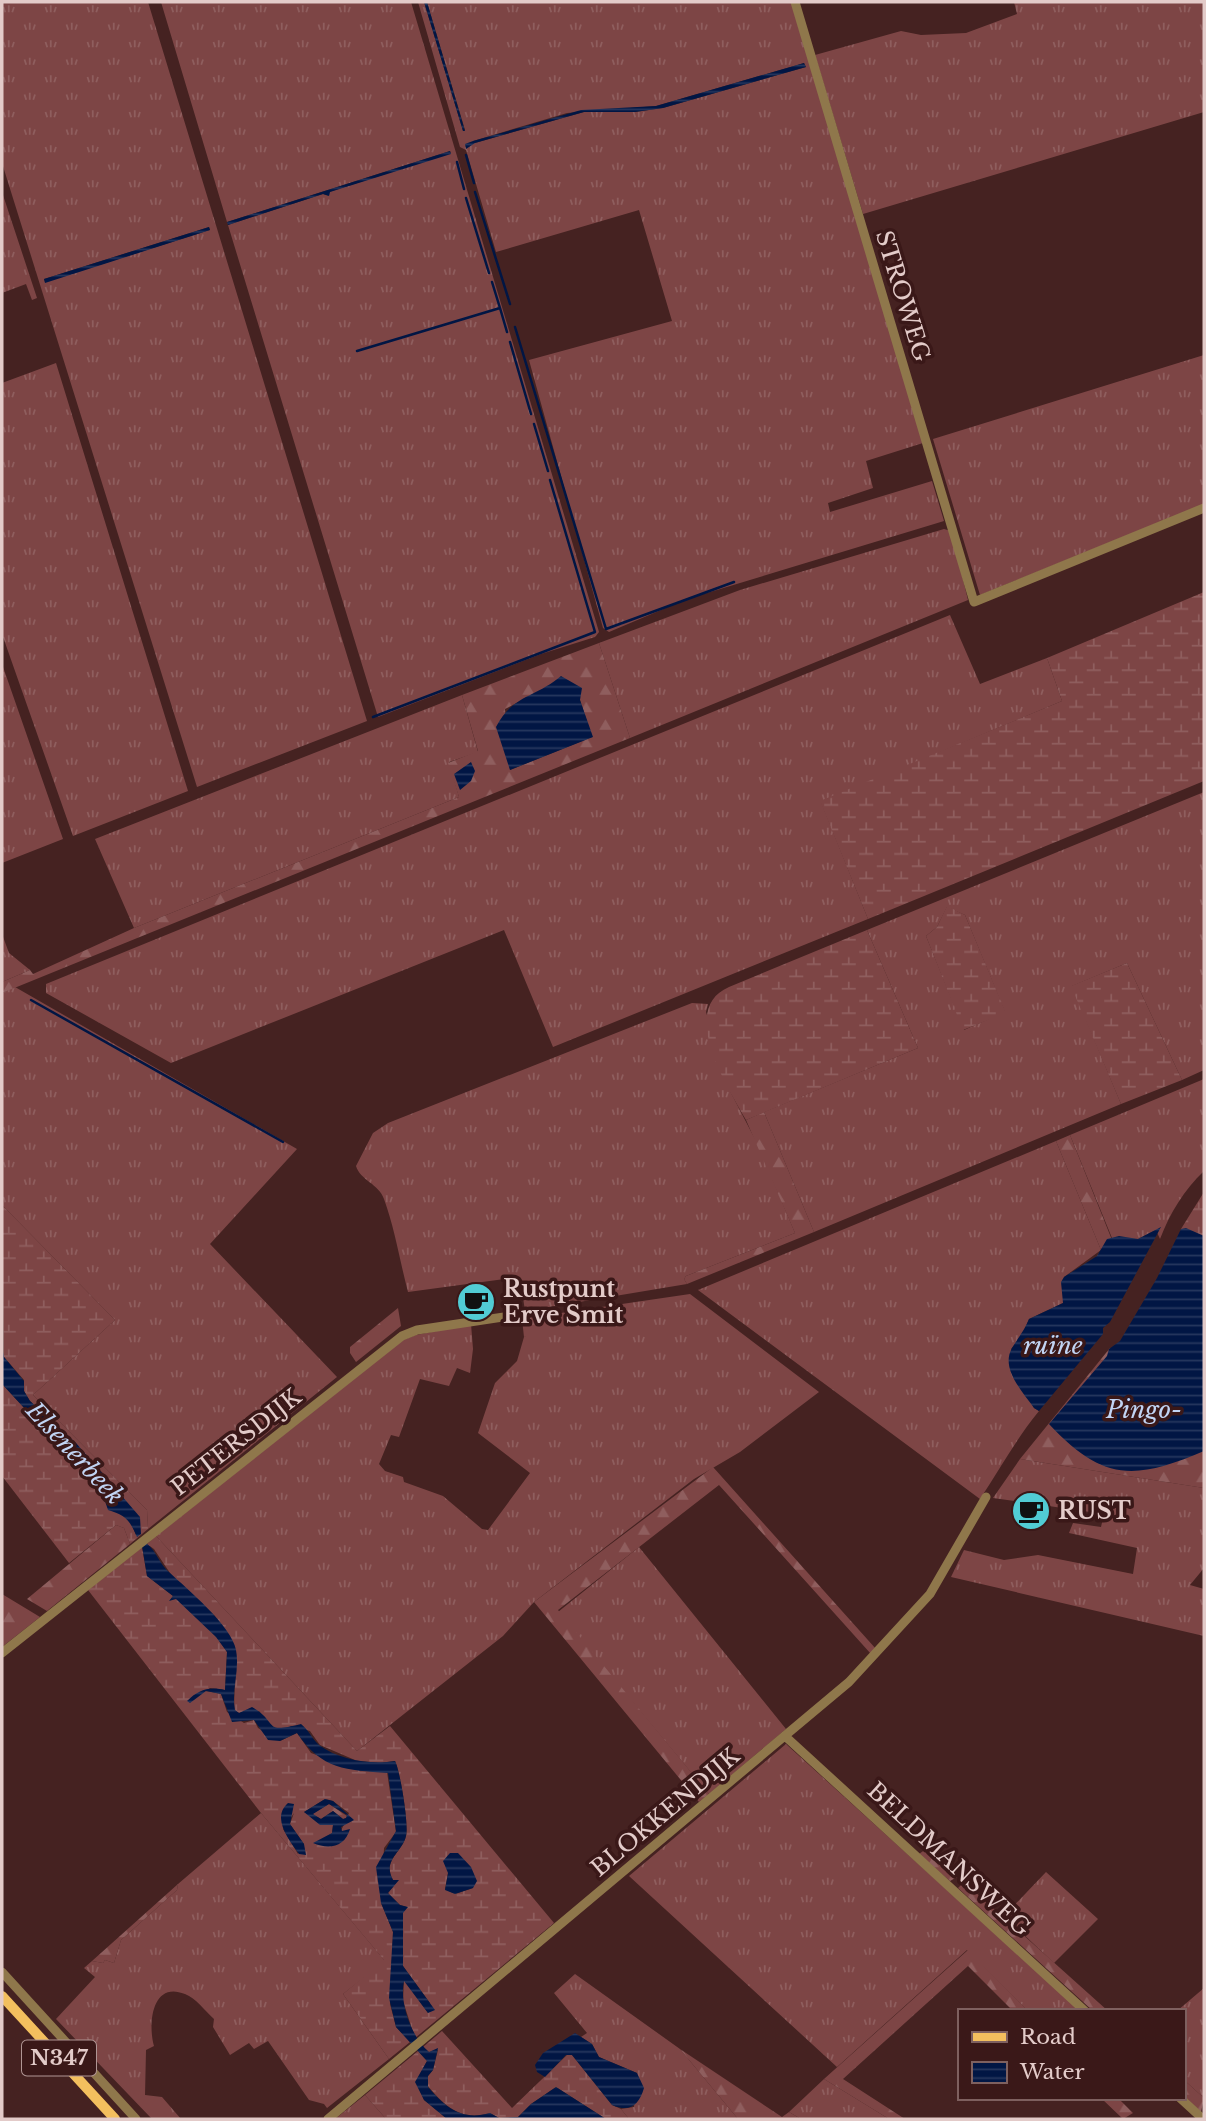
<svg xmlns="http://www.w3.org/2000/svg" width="1206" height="2121" viewBox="0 0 1206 2121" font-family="'Libre Baskerville',serif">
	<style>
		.grass { fill: url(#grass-tufts); fill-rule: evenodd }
		.forest { fill: url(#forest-firs); fill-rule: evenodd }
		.wetland { fill: url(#wetland-marsh); fill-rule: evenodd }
		.water { fill: url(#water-rules); fill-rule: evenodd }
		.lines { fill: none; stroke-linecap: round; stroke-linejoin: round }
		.stream { stroke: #011644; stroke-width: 2.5 }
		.minor { stroke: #8f774b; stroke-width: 9 }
		.major { stroke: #f3bf5e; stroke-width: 10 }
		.labels { text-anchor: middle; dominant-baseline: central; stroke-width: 7; stroke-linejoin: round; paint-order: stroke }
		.shield { fill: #3a1818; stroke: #b09594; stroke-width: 2 }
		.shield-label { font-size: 21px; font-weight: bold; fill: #e3cbc9 }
		.street-label { font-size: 23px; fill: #e3cbc9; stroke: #3a1818 }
		.poi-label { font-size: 23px; font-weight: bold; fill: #e3cbc9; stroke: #3a1818; text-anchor: start }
		.water-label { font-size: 24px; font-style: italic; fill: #c1d4f4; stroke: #3a1818 }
	</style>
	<defs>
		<pattern id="grass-tufts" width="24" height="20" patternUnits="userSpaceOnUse" patternTransform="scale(1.75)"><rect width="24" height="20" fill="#7d4545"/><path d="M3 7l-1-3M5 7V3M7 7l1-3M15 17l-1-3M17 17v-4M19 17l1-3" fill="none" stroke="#8f5e5e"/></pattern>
		<pattern id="forest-firs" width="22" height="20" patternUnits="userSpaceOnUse" patternTransform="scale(1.75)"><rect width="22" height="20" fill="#7d4545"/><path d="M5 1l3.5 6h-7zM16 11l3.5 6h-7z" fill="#8f5e5e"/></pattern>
		<pattern id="wetland-marsh" width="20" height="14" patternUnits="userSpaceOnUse" patternTransform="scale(1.75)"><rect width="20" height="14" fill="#7d4545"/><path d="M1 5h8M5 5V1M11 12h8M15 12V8" fill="none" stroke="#8f5e5e"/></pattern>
		<pattern id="water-rules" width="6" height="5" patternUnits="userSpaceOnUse" patternTransform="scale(1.75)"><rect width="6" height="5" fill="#011644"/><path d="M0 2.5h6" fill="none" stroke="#26375e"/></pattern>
	</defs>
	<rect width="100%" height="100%" fill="#452221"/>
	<path class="grass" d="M 2,2 L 148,2 L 367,721 L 197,787 L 2,163 ZM 209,227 L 210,230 L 45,282 L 44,279 Z
		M 161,2 L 411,2 L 599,632 L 595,637 L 541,654 L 378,717 L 228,225 L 323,194 L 329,196 L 329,192 L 451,153 L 450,151 L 227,222 Z
		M 418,2 L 424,2 L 463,131 L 465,130 L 427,2 L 791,2 L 923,443 L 866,461 L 873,488 L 828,503 L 830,512 L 932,481 L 944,521 L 687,599 L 609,632 L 603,628 L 529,360 L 672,321 L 639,210 L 496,252 L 466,150 L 460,147 ZM 804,63 L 806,67 L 663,108 L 635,112 L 584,112 L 475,143 L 473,141 L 567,113 L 656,106 Z
		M 1014,2 L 1204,2 L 1204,112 L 863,214 L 815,55 L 901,31 L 921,35 L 966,33 L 1017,14 Z
		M 2,192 L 37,298 L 32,300 L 26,284 L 2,293 Z
		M 1204,355 L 1204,504 L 980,595 L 933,439 Z
		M 56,363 L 188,791 L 73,836 L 2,634 L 2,383 Z
		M 944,529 L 951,531 L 968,600 L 630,738 L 599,643 L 740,590 Z
		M 950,615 L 980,684 L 1047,658 L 1062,701 L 821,802 L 868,919 L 553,1047 L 504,930 L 171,1063 L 46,993 L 46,984 Z
		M 2,664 L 63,839 L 2,863 Z
		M 462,695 L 478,752 L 449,762 L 459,797 L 134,928 L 95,839 Z
		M 1204,792 L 1204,1070 L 1182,1080 L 1127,963 L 1072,986 L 1121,1104 L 814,1232 L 764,1112 L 918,1048 L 867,930 ZM 947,907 L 965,915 L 1005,1012 L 964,1030 L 926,936 L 937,927 Z
		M 2,934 L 9,953 L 30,970 L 2,982 Z
		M 15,987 L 297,1149 L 210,1244 L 337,1377 L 148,1529 L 147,1510 L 33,1395 L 115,1320 L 2,1205 L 2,993 Z
		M 692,1003 L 708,1004 L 706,1012 L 731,1093 L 758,1145 L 795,1233 L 686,1276 L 684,1279 L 687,1284 L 525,1311 L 520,1277 L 408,1292 C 400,1262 395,1229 384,1199 C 379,1184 360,1180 356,1166 L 373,1133 L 388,1123 Z
		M 1204,1079 L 1204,1171 C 1184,1190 1170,1213 1160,1239 L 1156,1230 L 1138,1239 L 1112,1238 L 1070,1135 Z
		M 1056,1141 L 1101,1250 L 1064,1277 L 1063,1303 L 1029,1319 L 1022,1336 L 1011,1349 L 1034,1408 L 1039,1411 C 1016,1439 1000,1469 980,1499 L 698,1290 Z
		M 690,1294 L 819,1392 L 740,1452 L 694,1479 L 534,1602 L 503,1636 L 357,1751 L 156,1536 L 403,1340 L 416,1335 L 471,1324 L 473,1349 L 470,1373 L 457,1368 L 449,1386 L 420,1379 L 399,1437 L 391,1435 L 379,1464 L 385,1471 L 403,1477 L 404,1482 L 443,1496 L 482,1529 L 488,1530 L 530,1473 L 478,1433 L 495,1383 L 517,1361 L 524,1337 L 554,1322 L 554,1314 Z
		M 1020,1459 L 1204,1488 L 1204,1568 L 1190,1585 L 1204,1589 L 1204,1636 L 951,1577 L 964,1550 L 1004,1560 L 1038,1555 L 1133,1574 L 1137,1548 L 1069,1533 L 1073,1523 L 1101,1527 L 1104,1514 L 993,1498 Z
		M 639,1547 L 786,1729 L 709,1794 L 558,1612 Z
		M 786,1744 L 1077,2008 L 1028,2011 L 967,1950 L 837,2067 L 629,1876 Z
		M 261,1813 L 385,1961 L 343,1994 L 389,2059 L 327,2108 L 324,2104 L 309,2100 L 268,2041 L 254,2049 L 249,2043 L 230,2055 L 213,2027 L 214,2019 C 205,2011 196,1998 185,1994 C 151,1980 148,2026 154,2046 L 146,2050 L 145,2095 L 162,2097 L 181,2119 L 152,2119 L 56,2019 L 95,1977 L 84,1968 L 92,1961 L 103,1963 L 105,1960 L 114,1963 L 121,1940 L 177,1890 L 178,1884 Z
		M 1046,1872 L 1098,1919 L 1054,1963 L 1004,1916 Z
		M 575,1974 L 680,2049 L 738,2119 L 629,2119 L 621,2109 L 634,2107 L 637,2073 L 599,2057 L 592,2044 L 581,2037 L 587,2033 L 554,1993 Z
		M 1204,1988 L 1204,2098 L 1183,2079 L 1183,2011 L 1177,2011 Z
		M 824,2079 L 889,2119 L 801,2119 L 789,2112 Z
		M 365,2095 L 386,2119 L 335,2119 Z"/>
	<path class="forest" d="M 599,643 L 630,738 L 2,993 L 2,982 L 30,970 L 33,974 L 134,928 L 459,797 L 448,763 L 478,751 L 462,695 ZM 547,687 L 580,700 L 592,737 L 510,770 L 505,709 Z
		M 764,1112 L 814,1232 L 687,1284 L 684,1279 L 686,1276 L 795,1233 L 746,1120 Z
		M 1070,1135 L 1116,1250 L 1097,1256 L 1101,1250 L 1056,1141 Z
		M 398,1308 L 401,1326 L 356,1362 L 350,1353 L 350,1347 Z
		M 554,1314 L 551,1330 L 524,1337 L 522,1319 Z
		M 1110,1348 L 1204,1362 L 1204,1488 L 1020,1459 Z
		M 713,1467 L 876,1649 L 871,1654 L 719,1485 L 558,1610 L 709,1794 L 699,1802 L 534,1602 Z
		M 116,1525 L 124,1528 L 130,1544 L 47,1611 L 27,1599 Z
		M 2,1594 L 40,1617 L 2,1647 Z
		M 329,1804 L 347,1816 L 347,1818 L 343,1819 L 333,1811 L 321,1819 L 312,1814 Z
		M 926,1849 L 959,1876 L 950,1881 L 919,1854 Z
		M 964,1882 L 1108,2011 L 1093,2011 L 958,1888 Z
		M 178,1884 L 177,1890 L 121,1940 L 114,1963 L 105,1960 L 103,1963 L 92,1961 Z
		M 968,1950 L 1028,2011 L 1013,2011 L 968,1966 L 843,2079 L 905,2119 L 889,2119 L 824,2079 Z
		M 680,2049 L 782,2117 L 789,2112 L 801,2119 L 738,2119 Z
		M 1183,2079 L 1204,2098 L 1201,2112 L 1183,2095 Z
		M 1101,2098 L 1118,2098 L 1133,2113 L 1123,2119 Z"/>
	<path class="wetland" d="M 1204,592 L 1204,781 L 868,919 L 820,801 L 1062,701 L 1047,658 Z
		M 947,906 L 965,915 L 1006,1013 L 963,1030 L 926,936 L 937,927 Z
		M 867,930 L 918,1048 L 746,1120 C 727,1086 678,1009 729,987 Z
		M 1127,963 L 1182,1080 L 1121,1104 L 1071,986 Z
		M 1204,1192 L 1204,1236 L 1201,1236 L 1181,1229 Z
		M 2,1205 L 115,1320 L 33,1395 L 147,1510 L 148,1529 L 130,1544 L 124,1528 L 116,1525 L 69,1563 L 2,1476 L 2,1384 L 26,1410 L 28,1417 C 42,1425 46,1434 57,1445 C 68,1456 88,1464 92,1482 L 101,1489 L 104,1501 L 130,1521 L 136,1535 L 141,1534 L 109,1479 L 30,1401 L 24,1391 L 24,1380 L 4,1357 Z
		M 156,1536 L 357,1751 L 390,1726 L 554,1923 L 415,2038 L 403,2001 L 404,1980 L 428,2013 L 430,2003 L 403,1966 L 403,1912 L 407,1907 L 400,1905 L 388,1893 L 398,1880 L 393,1880 C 382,1860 402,1853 406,1836 C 409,1825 400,1770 395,1761 L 380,1763 L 349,1760 L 355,1760 L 320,1745 L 310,1731 L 292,1726 L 282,1730 L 273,1728 L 259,1711 L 239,1713 L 234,1710 L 235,1672 L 215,1616 L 174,1579 L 154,1549 L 147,1544 ZM 471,1867 L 473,1888 L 455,1894 L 445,1889 L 448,1873 Z
		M 142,1547 L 147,1576 L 173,1596 L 170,1600 L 176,1598 L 216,1636 L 227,1652 L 225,1690 L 210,1688 L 190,1703 L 206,1691 L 221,1694 L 227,1712 L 244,1723 L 254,1720 L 258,1728 L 280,1741 L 297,1733 L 311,1753 L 361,1771 L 387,1772 L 396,1832 L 384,1848 L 381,1903 L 393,1932 L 390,2004 L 396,2027 L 410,2042 L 389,2059 L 343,1994 L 384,1960 L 261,1813 L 88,1590 ZM 325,1799 L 333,1801 L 349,1813 L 341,1831 L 315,1844 L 332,1833 L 333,1825 L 304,1812 ZM 294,1813 L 290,1824 L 304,1844 L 298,1854 L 283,1829 Z
		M 442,2031 L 512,2108 L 567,2055 L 572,2055 L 612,2105 L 621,2109 L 629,2119 L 606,2119 L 556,2087 L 531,2104 L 518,2117 L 499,2118 L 490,2113 C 462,2121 446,2108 428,2086 L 428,2076 L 433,2070 L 438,2050 L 429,2052 L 423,2047 Z
		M 418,2051 L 427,2061 L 416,2082 L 424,2100 L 447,2119 L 386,2119 L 365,2095 Z"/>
	<path class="water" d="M 424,2 L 427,2 L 465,131 L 463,131 Z
		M 804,63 L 806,67 L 663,108 L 635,112 L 584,112 L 475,143 L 466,149 L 465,144 L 473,141 L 581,110 L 656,106 Z
		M 450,151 L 451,154 L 330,192 L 329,196 L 323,194 L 228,225 L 227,222 Z
		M 209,227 L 210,230 L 45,283 L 44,279 Z
		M 561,676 L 582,688 L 580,700 L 593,737 L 510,770 L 496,727 C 512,695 535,698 561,676 Z
		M 471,762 L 475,771 L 471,781 L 460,790 L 454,774 Z
		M 1161,1227 L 1110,1322 L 1103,1328 L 1103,1334 L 1039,1411 L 1034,1408 C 1023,1392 1000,1369 1012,1348 C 1018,1338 1024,1331 1029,1319 L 1063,1303 L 1061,1282 L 1064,1277 L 1097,1256 L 1107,1239 L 1119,1236 L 1138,1239 Z
		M 1186,1228 L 1204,1236 L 1204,1451 C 1134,1481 1102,1481 1049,1424 L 1107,1356 L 1109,1349 L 1120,1341 L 1157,1278 L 1181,1229 Z
		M 2,1347 L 4,1357 L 24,1381 L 24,1391 L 30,1401 L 76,1443 L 140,1517 L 141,1534 L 137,1537 C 130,1521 126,1515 108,1510 L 101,1489 L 92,1482 C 88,1464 68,1456 57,1445 C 46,1434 42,1425 28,1417 L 26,1410 L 2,1384 Z
		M 146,1543 C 157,1551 159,1564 170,1573 C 186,1588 232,1626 236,1650 C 240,1670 231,1691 235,1710 L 239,1713 L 252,1707 C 280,1723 261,1734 301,1724 C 309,1730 312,1739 319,1745 C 339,1760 371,1765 395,1761 C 400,1770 409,1825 406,1836 C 402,1853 382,1860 393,1880 L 399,1880 L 388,1893 L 400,1905 L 408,1907 L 403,1913 L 403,1966 L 435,2010 L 428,2013 L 404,1981 C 399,2003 412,2038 429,2052 L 438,2048 L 433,2070 L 428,2076 L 428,2087 C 446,2108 462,2121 490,2113 L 499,2118 L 518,2117 L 531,2104 L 556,2087 L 606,2119 L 447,2119 L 424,2100 L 415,2082 L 427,2061 L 396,2027 L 389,1998 L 393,1932 L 381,1903 L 376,1867 L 396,1831 L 388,1773 C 346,1770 322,1770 297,1733 L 280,1741 L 268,1740 L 254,1720 L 232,1722 L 221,1694 L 206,1691 L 190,1703 L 187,1701 C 198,1690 209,1686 225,1690 L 227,1652 L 216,1637 L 176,1599 L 169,1601 L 173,1596 L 147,1576 L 142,1546 Z
		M 325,1799 L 333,1801 L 354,1820 L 341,1827 L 342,1831 L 350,1829 C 345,1847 329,1850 313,1843 L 332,1833 L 333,1825 L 320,1825 L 304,1812 ZM 329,1804 L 347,1815 L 346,1818 L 343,1819 L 333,1811 L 321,1819 L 313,1814 Z
		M 288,1803 L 294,1804 L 290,1824 L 304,1844 L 306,1855 L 299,1854 C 289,1840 271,1818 288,1803 Z
		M 450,1853 L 458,1853 L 471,1867 L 477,1881 L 473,1888 L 455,1894 L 445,1890 L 448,1873 L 443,1861 Z
		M 575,2033 L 592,2044 L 599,2057 L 637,2073 L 644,2088 C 639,2105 630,2113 612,2105 L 572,2055 L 566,2055 L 545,2077 L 537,2072 L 535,2065 L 543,2053 Z"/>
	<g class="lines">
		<path class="stream" d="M 466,155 L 474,183
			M 457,162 L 464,189
			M 475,192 L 510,304
			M 466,198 L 489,273
			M 500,308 L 507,332
			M 515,327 L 606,629 L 734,582
			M 510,342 L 531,414
			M 357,351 L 500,308 L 492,282
			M 534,424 L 548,471
			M 373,717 L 595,632 L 550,480
			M 31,1000 L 283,1142"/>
		<path class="minor" d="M 795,2 L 974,602 L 1204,508
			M 2,1653 L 402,1336 L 417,1330 L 517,1315
			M 786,1737 L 1085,2011
			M 2,1972 L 136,2119
			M 1180,2098 L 1203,2119
			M 328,2119 L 849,1682 L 930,1594 L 986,1497"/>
		<path class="major" d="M 2,1996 L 115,2119"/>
	</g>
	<defs>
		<symbol id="cafe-disc" viewBox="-11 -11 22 22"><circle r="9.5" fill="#51ccd4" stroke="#3a1818"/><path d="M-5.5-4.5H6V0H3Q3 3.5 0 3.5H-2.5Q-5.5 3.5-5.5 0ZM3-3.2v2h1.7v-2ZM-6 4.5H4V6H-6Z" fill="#111"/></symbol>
	</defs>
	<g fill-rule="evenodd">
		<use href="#cafe-disc" x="454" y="1280" width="44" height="44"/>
		<use href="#cafe-disc" x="1009" y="1489" width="44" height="44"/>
	</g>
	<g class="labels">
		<rect class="shield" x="22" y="2040.5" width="74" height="35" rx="5"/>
		<g class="shield-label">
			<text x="59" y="2058">N347</text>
		</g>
		<g class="street-label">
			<text transform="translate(903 296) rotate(73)">STROWEG</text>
			<text transform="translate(236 1442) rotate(-38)">PETERSDIJK</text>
			<text transform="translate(665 1812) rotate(-40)">BLOKKENDIJK</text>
			<text transform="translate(949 1859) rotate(43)">BELDMANSWEG</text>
		</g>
		<g class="poi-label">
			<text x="503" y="1289">Rustpunt<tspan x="503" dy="26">Erve Smit</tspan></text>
			<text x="1058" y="1511">RUST</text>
		</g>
		<g class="water-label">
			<text x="1053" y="1345">ruïne</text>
			<text x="1144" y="1409">Pingo-</text>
			<text transform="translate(75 1453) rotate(47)">Elsenerbeek</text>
		</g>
	</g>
	<rect width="1206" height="2121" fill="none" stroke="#e3cbc9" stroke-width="7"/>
	<rect x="958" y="2009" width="228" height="91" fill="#3a1818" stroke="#7e605f" stroke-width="2"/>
	<rect x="972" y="2032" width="35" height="10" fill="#f3bf5e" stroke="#7e605f" stroke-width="2"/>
	<text x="1020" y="2044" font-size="21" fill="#e3cbc9">Road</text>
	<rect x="972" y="2062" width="35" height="21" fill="url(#water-rules)" stroke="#7e605f" stroke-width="2"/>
	<text x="1020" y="2079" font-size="21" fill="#e3cbc9">Water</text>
</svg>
